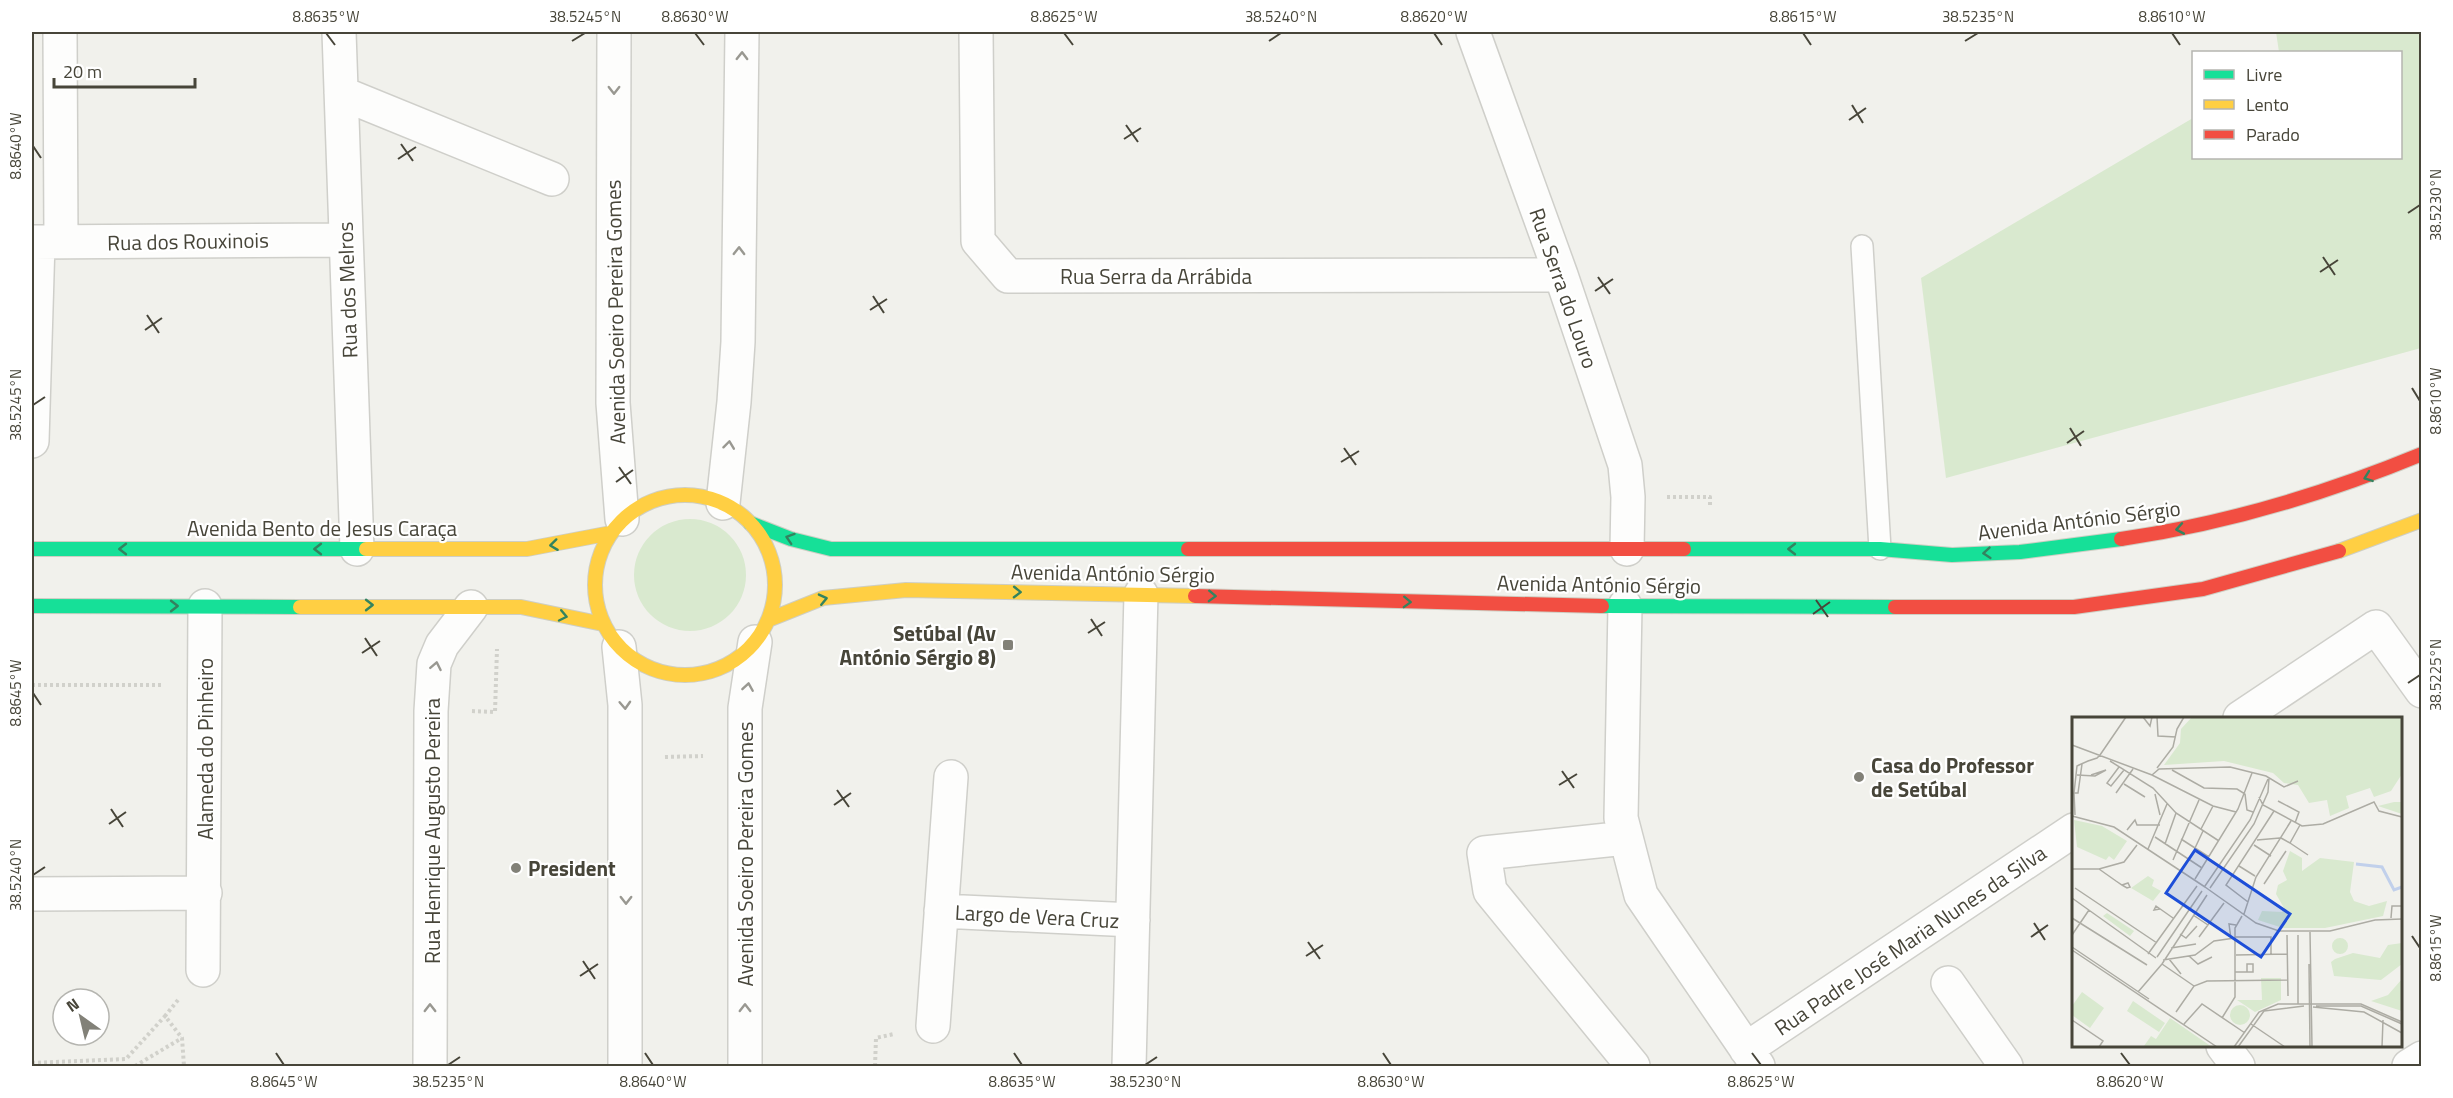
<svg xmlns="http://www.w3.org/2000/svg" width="2453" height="1098" viewBox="0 0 2453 1098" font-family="'Titillium Web',sans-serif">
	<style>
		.green { fill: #d9e9cf }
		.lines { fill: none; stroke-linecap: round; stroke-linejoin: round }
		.lane-casing { stroke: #cfcfca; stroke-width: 24 }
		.street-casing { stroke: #cfcfca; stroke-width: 36 }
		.fast-casing { stroke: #cecec3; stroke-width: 16 }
		.slow-casing { stroke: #cecec3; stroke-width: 16 }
		.jam-casing { stroke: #cecec3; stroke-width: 16 }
		.path { stroke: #d1d1cb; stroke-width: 4; stroke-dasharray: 3 3; stroke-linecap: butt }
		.lane { stroke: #fdfdfc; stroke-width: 21 }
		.street { stroke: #fdfdfc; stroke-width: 33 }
		.fast { stroke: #16e098; stroke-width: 14 }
		.slow { stroke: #ffcf43; stroke-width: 14 }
		.jam { stroke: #f24e42; stroke-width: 14 }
		.oneway { stroke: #999891 }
		.oneway2 { stroke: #33835f }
		.ticks { fill: none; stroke: #474539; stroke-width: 2 }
		.poi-dot { fill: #828178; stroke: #fff; stroke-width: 2 }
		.labels { text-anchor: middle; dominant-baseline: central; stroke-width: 4.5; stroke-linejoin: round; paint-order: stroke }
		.street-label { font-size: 21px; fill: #474539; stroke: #fff }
		.poi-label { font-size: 21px; font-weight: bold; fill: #474539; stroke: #fff; text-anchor: start }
		.inset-river { fill: none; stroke: #c1d0eb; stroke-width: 3 }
		.inset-road { fill: none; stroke: #adaca4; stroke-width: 1.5 }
		.view { fill: #1d4ed8; fill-opacity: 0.15; stroke: #1d4ed8; stroke-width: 3 }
		.inset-edge { fill: none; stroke: #474539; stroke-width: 3 }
		.neatline { fill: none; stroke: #474539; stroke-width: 2 }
		.ticks-label { font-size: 15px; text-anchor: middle; fill: #474539 }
	</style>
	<rect width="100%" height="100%" fill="#f1f1ec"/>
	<path class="green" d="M 2276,32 L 2421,32 L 2421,348 L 1946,478 L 1921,278 L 2193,118 L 2194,158 L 2400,158 L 2400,52 L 2279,52 Z
		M634 575a56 56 0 1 1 112 0a56 56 0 1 1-112 0Z"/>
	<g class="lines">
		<defs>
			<path id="lane" d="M 1862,246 L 1880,549"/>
			<path id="street" d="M 60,32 L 61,242
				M 339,32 L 357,549
				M 614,32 L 613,403 L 622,519
				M 976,32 L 978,241 L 1008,276 L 1561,275
				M 1473,32 L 1561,275 L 1625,465 L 1628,497 L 1627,549
				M 341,93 L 552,179
				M 32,242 L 345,240
				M 32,441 L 38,242
				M 723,503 L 734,402 L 738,342 L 742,32
				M 1625,606 L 1621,818 L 1641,895 L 1758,1066
				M 619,647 L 625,705 L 625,1066
				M 2240,718 L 2376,627 L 2422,691
				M 1626,838 L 1484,853 L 1490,891 L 1633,1066
				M 32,894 L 205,893
				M 941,911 L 1133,920
				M 203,970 L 205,606
				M 1948,983 L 2006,1066
				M 933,1026 L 951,777
				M 2223,1046 L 2238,1066
				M 1746,1049 L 2074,830
				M 430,1066 L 431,711 L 434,664 L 442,645 L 471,607
				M 745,1066 L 745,708 L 755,642
				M 1129,1066 L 1141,594
				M 2409,1066 L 2422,1058"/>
			<path id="fast" d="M 750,523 L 791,539 L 831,549 L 1188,549
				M 32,549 L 366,549
				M 1684,549 L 1880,549 L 1952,555 L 2020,552 L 2121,539
				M 32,606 L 300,607
				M 1602,606 L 1895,607"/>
			<path id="slow" d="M595 585a90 90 0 1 1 180 0a90 90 0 1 1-180 0Z
				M 366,549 L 527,549 L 611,533
				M 2339,551 L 2422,520
				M 300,607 L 521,607 L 603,624
				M 768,620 L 823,598 L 906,590 L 1195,596"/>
			<path id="jam" d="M 2121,539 C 2225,524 2325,494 2422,454
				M 1188,549 L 1684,549
				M 1195,596 L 1602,606
				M 1895,607 L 2074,607 L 2203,589 L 2339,551"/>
		</defs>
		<use href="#lane" class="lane-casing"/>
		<use href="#street" class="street-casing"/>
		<use href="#fast" class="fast-casing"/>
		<use href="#slow" class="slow-casing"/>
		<use href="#jam" class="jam-casing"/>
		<path class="path" d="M 32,480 L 32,498
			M 1667,497 L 1710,497 L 1710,507
			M 32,685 L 161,685
			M 472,711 L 495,712 L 497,649
			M 665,757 L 703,756
			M 178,1000 L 165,1016 L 182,1038 L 184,1066
			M 32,1063 L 126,1059 L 165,1016
			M 135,1066 L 182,1038
			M 875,1066 L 876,1038 L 894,1034"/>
		<use href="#lane" class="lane"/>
		<use href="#street" class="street"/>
		<use href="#fast" class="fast"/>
		<use href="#slow" class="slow"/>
		<use href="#jam" class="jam"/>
	</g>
	<defs><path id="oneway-chevron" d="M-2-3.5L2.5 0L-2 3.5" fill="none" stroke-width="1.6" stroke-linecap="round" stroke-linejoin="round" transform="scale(1.5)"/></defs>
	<g class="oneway">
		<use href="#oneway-chevron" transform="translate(742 56) rotate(-89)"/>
		<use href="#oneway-chevron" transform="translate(614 90) rotate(90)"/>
		<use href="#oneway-chevron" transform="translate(739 251) rotate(-89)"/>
		<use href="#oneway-chevron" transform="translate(729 445) rotate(-83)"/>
		<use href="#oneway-chevron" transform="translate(436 666) rotate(-79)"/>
		<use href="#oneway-chevron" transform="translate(748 687) rotate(-81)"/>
		<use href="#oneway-chevron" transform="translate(625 705) rotate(87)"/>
		<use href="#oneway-chevron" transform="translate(626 900) rotate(90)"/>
		<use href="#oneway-chevron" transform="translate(430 1008) rotate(-90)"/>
		<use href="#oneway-chevron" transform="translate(745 1008) rotate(-90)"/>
	</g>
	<g class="oneway2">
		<use href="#oneway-chevron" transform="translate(2368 477) rotate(160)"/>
		<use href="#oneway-chevron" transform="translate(2180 529) rotate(170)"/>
		<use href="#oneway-chevron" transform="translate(790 538) rotate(-162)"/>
		<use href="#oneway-chevron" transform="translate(554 545) rotate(173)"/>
		<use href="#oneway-chevron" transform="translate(123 549) rotate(-180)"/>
		<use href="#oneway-chevron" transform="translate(318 549) rotate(-180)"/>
		<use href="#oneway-chevron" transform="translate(1792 549) rotate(180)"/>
		<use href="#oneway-chevron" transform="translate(1987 553) rotate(175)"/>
		<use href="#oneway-chevron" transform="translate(1017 592) rotate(1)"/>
		<use href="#oneway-chevron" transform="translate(1212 596) rotate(2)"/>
		<use href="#oneway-chevron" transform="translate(823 599) rotate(-13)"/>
		<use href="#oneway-chevron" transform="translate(1407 602) rotate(2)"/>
		<use href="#oneway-chevron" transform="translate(369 605)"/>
		<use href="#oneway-chevron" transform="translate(174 606)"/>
		<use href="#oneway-chevron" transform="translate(563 616) rotate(12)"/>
	</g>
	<path class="ticks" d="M 326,33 L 335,45M 695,33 L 704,45M 1064,33 L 1073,45M 1434,33 L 1442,45M 1803,33 L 1811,45M 2172,33 L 2180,45M 572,41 L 585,33M 1269,41 L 1281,33M 1965,41 L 1978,33M 1852,105 L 1863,123M 1849,120 L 1866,108M 1126,125 L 1138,142M 1124,139 L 1141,128M 401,144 L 413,161M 33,146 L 41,158M 398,159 L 416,147M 2408,213 L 2420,205M 2323,257 L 2335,275M 2320,272 L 2338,260M 1598,277 L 1610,294M 1595,291 L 1613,279M 873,296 L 884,313M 870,310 L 887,299M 147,315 L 159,333M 145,330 L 162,318M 2412,388 L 2420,401M 33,405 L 45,397M 2070,428 L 2081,446M 2067,443 L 2084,431M 1344,448 L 1356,465M 1341,462 L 1359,451M 619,467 L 631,484M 616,482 L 633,470M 1816,600 L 1828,617M 1813,614 L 1830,602M 1091,619 L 1102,636M 1088,633 L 1105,622M 365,638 L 377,656M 362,653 L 380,641M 2408,683 L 2420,675M 33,693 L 41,705M 1562,771 L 1574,788M 1559,785 L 1577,774M 837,790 L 849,807M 834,805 L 851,793M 111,809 L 123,827M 109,824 L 126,812M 33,875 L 45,867M 2034,923 L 2045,940M 2412,936 L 2420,948M 2031,937 L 2048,925M 1308,942 L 1320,959M 1306,956 L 1323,945M 583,961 L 595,979M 580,976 L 598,964M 276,1053 L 284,1065M 645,1053 L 653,1065M 1014,1053 L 1022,1065M 1383,1053 L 1391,1065M 1752,1053 L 1761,1065M 2121,1053 L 2130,1065M 448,1065 L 460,1057M 1145,1065 L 1157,1057"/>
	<g class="poi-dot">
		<rect x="1002" y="639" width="12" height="12" rx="3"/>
		<circle cx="1859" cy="777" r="6"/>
		<circle cx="516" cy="868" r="6"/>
	</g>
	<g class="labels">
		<g class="street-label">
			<text transform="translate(188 241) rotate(-1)">Rua dos Rouxinois</text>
			<text x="1156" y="276">Rua Serra da Arrábida</text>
			<text transform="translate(1564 288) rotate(71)">Rua Serra do Louro</text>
			<text transform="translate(347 290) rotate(-92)">Rua dos Melros</text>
			<text transform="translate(615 312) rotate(-91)">Avenida Soeiro Pereira Gomes</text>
			<text transform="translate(2079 520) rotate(-7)">Avenida António Sérgio</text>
			<text x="322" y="528">Avenida Bento de Jesus Caraça</text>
			<text transform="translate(1113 573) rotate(1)">Avenida António Sérgio</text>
			<text transform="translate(1599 584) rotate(1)">Avenida António Sérgio</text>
			<text transform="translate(205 749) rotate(-90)">Alameda do Pinheiro</text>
			<text transform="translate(432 831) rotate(-90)">Rua Henrique Augusto Pereira</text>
			<text transform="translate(745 854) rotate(-90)">Avenida Soeiro Pereira Gomes</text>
			<text transform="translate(1037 916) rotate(3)">Largo de Vera Cruz</text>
			<text transform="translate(1910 940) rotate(-34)">Rua Padre José Maria Nunes da Silva</text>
		</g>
		<g class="poi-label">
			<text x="996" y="633" text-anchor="end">Setúbal (Av<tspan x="996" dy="24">António Sérgio 8)</tspan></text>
			<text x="1871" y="765">Casa do Professor<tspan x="1871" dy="24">de Setúbal</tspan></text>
			<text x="528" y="868">President</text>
		</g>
	</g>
	<g transform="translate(2072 717)">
		<rect width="330" height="330" fill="#f1f1ec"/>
		<path d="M 120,0 L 330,0 L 330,57 L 319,74 L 302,80 L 298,71 L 274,79 L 277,91 L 258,99 L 255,83 L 237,86 L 226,68 L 212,66 L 201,56 L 152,44 L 92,48 L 108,26 L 109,12 ZM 322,85 L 330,85 L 330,97 L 306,89 ZM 2,103 L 30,109 L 55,124 L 42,143 L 37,139 L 34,143 L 5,130 ZM 218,134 L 230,141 L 230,154 L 248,141 L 282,145 L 278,175 L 282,184 L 297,189 L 315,184 L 311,199 L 253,211 L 211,211 L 186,203 L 190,194 L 210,195 L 212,191 L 204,177 L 206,168 L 215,163 L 211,154 ZM 76,159 L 82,163 L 80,169 L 89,174 L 81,184 L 59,171 ZM 35,196 L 62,214 L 58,219 L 31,199 ZM260 229a8 8 0 1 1 16 0a8 8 0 1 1-16 0ZM 330,226 L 330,247 L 309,263 L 262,259 L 259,245 L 263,242 L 281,236 L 308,241 L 316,228 ZM 189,261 L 209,261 L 209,283 L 183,295 L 165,283 L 190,283 ZM 330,262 L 330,294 L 299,284 L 316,278 ZM 10,275 L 32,291 L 18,311 L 0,298 L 0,289 ZM 61,284 L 93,306 L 87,315 L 55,294 ZM158 298a10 10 0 1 1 20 0a10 10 0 1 1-20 0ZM 98,301 L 140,330 L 72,329 L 79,319 L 84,322 Z" fill="#d9e9cf"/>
		<path class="inset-river" d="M 284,147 L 310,150 L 322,173 L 330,170"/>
		<path class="inset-road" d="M 71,0 L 78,9 L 80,0M 85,0 L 86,19 L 104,20M 0,28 L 80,58 L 141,89 L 164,95M 28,38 L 54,0M 38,44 L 81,71 L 104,96 L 147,124M 10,47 L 6,76 L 2,76 L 5,49 L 7,48 L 16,44 L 25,41 L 28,38M 47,50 L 35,66 L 39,69 L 52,53M 85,51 L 101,30 L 105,12 L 112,0M 100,53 L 132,71 L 165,72 L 173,77 L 175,93 L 181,95M 5,58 L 23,59 L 34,53 L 19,58M 80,58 L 87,52 L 158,50 L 194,59 L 212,70 L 226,64M 52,67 L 73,80M 2,76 L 3,98M 44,76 L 61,52M 83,77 L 88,98M 187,80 L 191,88 L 230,109 L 251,107 L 302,85 L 307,94 L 330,100M 206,84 L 227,95 L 223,106M 0,99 L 42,110 L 133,170M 129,112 L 141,89M 55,113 L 63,103 L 65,108 L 88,108M 83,120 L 130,151M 209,121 L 218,126 L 228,108M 109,122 L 137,140M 185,123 L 208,121M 218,126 L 236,138M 93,127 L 104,96M 182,128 L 199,139M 123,131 L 131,114M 76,132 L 95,87M 101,143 L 127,83M 167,149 L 183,159M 0,152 L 27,152 L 52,145 L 65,128M 27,152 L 44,164 L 50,168 L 55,171 L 58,170 L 56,166 L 50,168M 123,162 L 166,92 L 180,56M 192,167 L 214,134M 133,169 L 178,103 L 196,62M 133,170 L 184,206 L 207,214 L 258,214 L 303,203 L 330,202M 3,171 L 85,226M 138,171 L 182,107 L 196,75 L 197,61M 0,181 L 84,241M 176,185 L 154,168 L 202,94M 88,192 L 82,193 L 84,189 L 101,201M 172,197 L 184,160 L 219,104M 121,198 L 136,208M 0,201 L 75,248M 319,201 L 320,189 L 330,189M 238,215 L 240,330M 108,217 L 114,221 L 125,209M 0,218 L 17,193M 215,218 L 216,279M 226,218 L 226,287M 127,220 L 152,186M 163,220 L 199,220 L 199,238M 159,222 L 157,207 L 164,208M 0,230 L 77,282M 99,231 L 124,227M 0,233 L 145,330M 76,237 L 125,169M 164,238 L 215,237M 117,239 L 126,247 L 140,240M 85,240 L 130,174M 97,242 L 109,257M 91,243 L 123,238 L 142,224 L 163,221M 90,247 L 122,269M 237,247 L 238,330M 163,255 L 181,255 L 181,247 L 175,247 L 175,255M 66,275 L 90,247 L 135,178M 244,289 L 289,289 L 330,307M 241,290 L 292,295 L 330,316M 104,295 L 122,269 L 135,264 L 216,263M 150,301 L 163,280 L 163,211 L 170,199M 0,303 L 31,324 L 27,330M 112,307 L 130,287 L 173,316M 179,307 L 213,330M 162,330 L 187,295 L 206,287 L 289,287 L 330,305M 166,330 L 192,294 L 232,289M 310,330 L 311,303"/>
		<path class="view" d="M 123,133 L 218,197 L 189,240 L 94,176 Z"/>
		<rect width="330" height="330" class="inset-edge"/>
	</g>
	<rect width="2453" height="1098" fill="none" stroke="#ffffff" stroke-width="66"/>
	<rect x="2192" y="51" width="210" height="108" fill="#ffffff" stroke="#b5b5b0" stroke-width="1.5"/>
	<rect x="2204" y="70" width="30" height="9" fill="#16e098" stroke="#b5b5b0" stroke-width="1.5"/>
	<text x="2246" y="81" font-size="18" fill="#474539">Livre</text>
	<rect x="2204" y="100" width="30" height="9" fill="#ffcf43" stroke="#b5b5b0" stroke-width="1.5"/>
	<text x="2246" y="111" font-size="18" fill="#474539">Lento</text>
	<rect x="2204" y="130" width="30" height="9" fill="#f24e42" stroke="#b5b5b0" stroke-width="1.5"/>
	<text x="2246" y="141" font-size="18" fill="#474539">Parado</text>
	<g transform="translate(81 1017) rotate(326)"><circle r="28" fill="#ffffff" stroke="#b5b5b0" stroke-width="1.5"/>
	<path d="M0-4.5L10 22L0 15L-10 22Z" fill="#828178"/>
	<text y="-9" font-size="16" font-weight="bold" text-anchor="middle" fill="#474539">N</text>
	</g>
	<path d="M54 78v9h141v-9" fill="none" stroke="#474539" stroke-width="3"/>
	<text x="63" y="78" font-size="18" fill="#474539" stroke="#ffffff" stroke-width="4.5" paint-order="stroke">20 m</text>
	<rect x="33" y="33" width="2387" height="1032" class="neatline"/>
	<g class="ticks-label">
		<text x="326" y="22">8.8635°W</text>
		<text x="585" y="22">38.5245°N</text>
		<text x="695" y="22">8.8630°W</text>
		<text x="1064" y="22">8.8625°W</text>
		<text x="1281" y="22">38.5240°N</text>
		<text x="1434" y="22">8.8620°W</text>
		<text x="1803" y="22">8.8615°W</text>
		<text x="1978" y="22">38.5235°N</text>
		<text x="2172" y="22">8.8610°W</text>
		<text transform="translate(16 146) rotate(-90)" y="5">8.8640°W</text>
		<text transform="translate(2436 205) rotate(-90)" y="5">38.5230°N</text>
		<text transform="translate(2436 401) rotate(-90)" y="5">8.8610°W</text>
		<text transform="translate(16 405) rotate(-90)" y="5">38.5245°N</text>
		<text transform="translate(2436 675) rotate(-90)" y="5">38.5225°N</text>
		<text transform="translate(16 693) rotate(-90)" y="5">8.8645°W</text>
		<text transform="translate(16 875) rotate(-90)" y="5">38.5240°N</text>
		<text transform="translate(2436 948) rotate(-90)" y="5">8.8615°W</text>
		<text x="284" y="1087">8.8645°W</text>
		<text x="448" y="1087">38.5235°N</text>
		<text x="653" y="1087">8.8640°W</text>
		<text x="1022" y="1087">8.8635°W</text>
		<text x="1145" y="1087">38.5230°N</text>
		<text x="1391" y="1087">8.8630°W</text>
		<text x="1761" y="1087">8.8625°W</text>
		<text x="2130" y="1087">8.8620°W</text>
	</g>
</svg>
